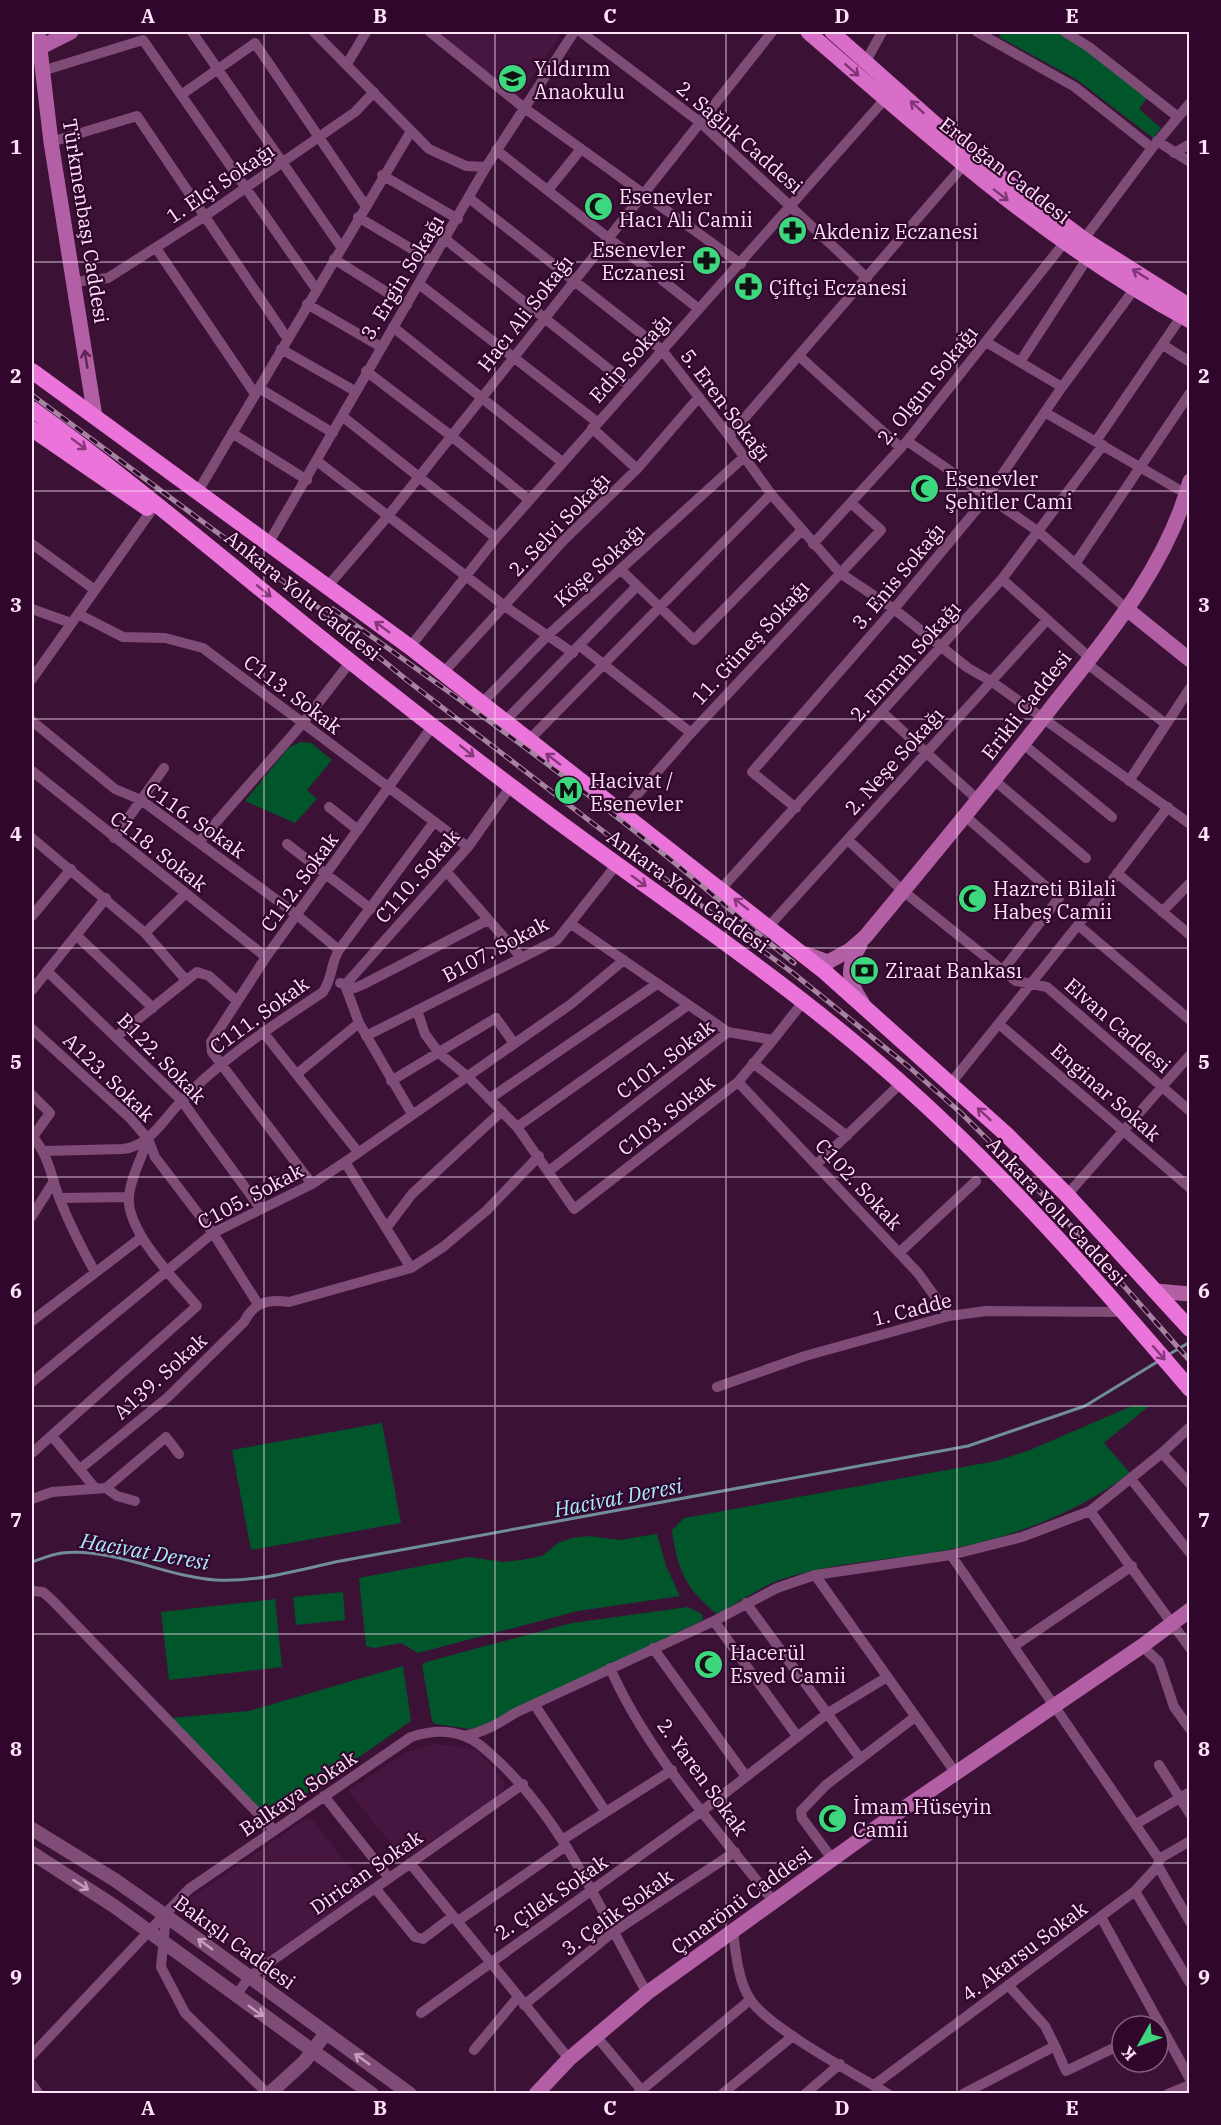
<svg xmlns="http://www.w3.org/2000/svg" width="1221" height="2125" viewBox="0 0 1221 2125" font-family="'IBM Plex Serif',serif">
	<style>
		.built { fill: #461540 }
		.green { fill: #00562a }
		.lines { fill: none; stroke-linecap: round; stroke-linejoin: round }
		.stream { stroke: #718d9b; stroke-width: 3 }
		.minor { stroke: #7f4c77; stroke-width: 10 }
		.tertiary { stroke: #7f4c77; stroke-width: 14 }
		.secondary { stroke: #b25fa5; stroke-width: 15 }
		.primary { stroke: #d96ec9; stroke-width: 15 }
		.trunk { stroke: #eb74da; stroke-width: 16 }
		.rail-casing { stroke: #a684a1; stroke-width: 5 }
		.rail { stroke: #31062c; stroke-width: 3; stroke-dasharray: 9; stroke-linecap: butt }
		.oneway { stroke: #7d3573 }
		.oneway2 { stroke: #5e2556 }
		.oneway3 { stroke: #85377a }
		.oneway4 { stroke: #c59ebe }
		.grid { fill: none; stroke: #fee2f8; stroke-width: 1.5; stroke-opacity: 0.55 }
		.labels { text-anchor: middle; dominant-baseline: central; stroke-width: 4.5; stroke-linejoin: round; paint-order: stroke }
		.poi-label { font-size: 20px; fill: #fee2f8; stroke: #31062c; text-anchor: start }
		.street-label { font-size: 20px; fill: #fee2f8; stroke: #31062c }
		.water-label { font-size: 21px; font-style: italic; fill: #a9ecfb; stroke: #31062c }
		.neatline { fill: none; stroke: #fee2f8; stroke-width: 2 }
		.grid-label { font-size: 20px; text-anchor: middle; font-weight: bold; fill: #fee2f8 }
	</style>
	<rect width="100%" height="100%" fill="#3b1136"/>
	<path class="built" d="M 439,32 L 562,32 L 518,99 Z
		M 436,1744 L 475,1749 L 504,1780 L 504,1792 L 404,1860 L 348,1791 L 406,1752 Z
		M 306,1819 L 312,1819 L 363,1885 L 362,1892 L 260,1962 L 255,1962 L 195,1921 L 188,1910 L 190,1898 Z"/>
	<path class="green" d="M 1002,32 L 1057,32 L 1088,51 L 1147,98 L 1139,109 L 1161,128 L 1153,138 L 1076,79 L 999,37 Z
		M 300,742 L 311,743 L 332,760 L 307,790 L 317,799 L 295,823 L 245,801 L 288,748 Z
		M 1132,1406 L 1149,1406 L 1104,1443 L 1130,1473 C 1073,1515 1016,1536 947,1550 C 891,1561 831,1561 777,1581 C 757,1589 737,1603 717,1614 C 686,1589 677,1570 672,1530 L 684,1518 L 996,1461 L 1030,1450 Z
		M 382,1423 L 401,1523 L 251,1550 L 232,1450 Z
		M 657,1534 L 666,1566 L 680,1596 L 578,1611 L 418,1653 L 401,1643 L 374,1648 L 366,1646 L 359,1578 L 469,1557 L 503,1562 L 521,1560 L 542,1556 L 558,1543 L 572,1538 L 588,1536 L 620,1540 Z
		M 343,1592 L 345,1620 L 296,1625 L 293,1597 Z
		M 275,1599 L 282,1667 L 169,1680 L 161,1612 Z
		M 688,1607 L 702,1614 L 703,1620 L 479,1727 L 470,1729 L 435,1724 L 432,1721 L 422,1665 L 426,1662 L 572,1623 Z
		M 403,1666 L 411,1721 L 270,1819 L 170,1718 L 249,1711 Z"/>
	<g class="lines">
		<path class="stream" d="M 1168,1355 L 1190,1342
			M 32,1562 C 41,1559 52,1554 62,1553 C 112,1547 166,1577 216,1580 C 257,1582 296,1571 335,1562 L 968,1446 L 1085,1406 L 1157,1362"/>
		<path class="minor" d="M 192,32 L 341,247
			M 314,32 L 429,149 L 466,166 L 486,167
			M 430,32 L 523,107 L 741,264
			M 581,32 L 701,123 L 867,278
			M 977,32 L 1075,87 L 1152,148
			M 1065,32 L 1089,47 L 1178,117
			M 866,61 L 882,32
			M 347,64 L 366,32
			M 42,71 L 143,40 L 316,289
			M 181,95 L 255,43 L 365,205
			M 1157,141 L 1190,162
			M 51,142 L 137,116 L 287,338
			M 496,150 L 699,309
			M 1174,153 L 1190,144
			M 382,175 L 458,219
			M 548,190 L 581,149
			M 469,198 L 662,350 L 729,436 L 771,494 L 840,573 L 894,609 L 968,668 L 991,681 L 1190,824
			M 358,217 L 432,261
			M 445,239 L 630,386
			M 1084,239 L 1152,148 L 1190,103
			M 156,248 L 255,394
			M 334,259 L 407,305
			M 74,282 L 108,278 L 205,216 L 355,112 L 374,92
			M 419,284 L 597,422
			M 307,304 L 381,347
			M 393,327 L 562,462
			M 986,342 L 1062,387
			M 1163,345 L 1190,362
			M 281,349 L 355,391
			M 799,356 L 901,448
			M 1020,362 L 1087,259
			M 366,371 L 450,435 L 529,500
			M 259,388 L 333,433
			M 1046,413 L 1190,496
			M 342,416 L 496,538
			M 592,428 L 637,469
			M 232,433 L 307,480
			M 729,436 L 963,166
			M 907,441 L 1039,532 L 1128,610
			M 1096,441 L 1181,317
			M 317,461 L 506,607 L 573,653
			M 197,493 L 411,131
			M 32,544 L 95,590
			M 268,544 L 486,167 L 574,32
			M 813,544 L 907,441 L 1064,243
			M 1075,564 L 1190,393
			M 621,570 L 694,640 L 801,531
			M 1002,579 L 1090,658
			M 327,587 L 388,516 L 772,32
			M 32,609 L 71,623
			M 78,614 L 123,637 L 165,638 L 203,648 L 468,847
			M 580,646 L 691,733
			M 410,647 L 496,538 L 885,99
			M 1086,663 L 1166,724
			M 443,673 L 564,540 L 637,469 L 699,397
			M 32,679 L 151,511
			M 482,703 L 547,636 L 744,457
			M 883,713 L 978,800
			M 32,721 L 115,789 L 141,800 L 297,915 L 339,950
			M 505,721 L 637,586
			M 529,740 L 771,494
			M 1023,744 L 1112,817
			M 32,771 L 266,957
			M 994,780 L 1086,858
			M 1129,781 L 1190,688
			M 329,807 L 358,830
			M 796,808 L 752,772 L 894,609 L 986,498 L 1062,387 L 1135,288
			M 622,812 L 691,733 L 881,530 L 851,503
			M 965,816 L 1059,898 L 1003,970
			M 32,838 L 145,933 L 186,980
			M 114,838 L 164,768
			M 848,840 L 903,891 L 1016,981 L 1047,987 L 1190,1111
			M 199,842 L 302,724 L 351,661
			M 287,844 L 371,909
			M 446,871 L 521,957
			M 1117,873 L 1190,935
			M 721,889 L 1002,579 L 1103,445
			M 1162,912 L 1190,883
			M 32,916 L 71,869
			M 571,924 L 728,1032
			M 1078,925 L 1190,1020
			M 769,926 L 1047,620
			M 145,933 L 185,894
			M 76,935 L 153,1008
			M 47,971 L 182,1101 L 261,1209
			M 340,983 L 355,988 L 364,984 L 488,920
			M 32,990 L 106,898
			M 417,1010 L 425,1034 L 439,1053 L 467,1076 L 517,1127 L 574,1209 L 738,1082 L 773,1040
			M 999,1024 L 1190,1188
			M 32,1029 L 130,1118 L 148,1139 L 155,1157 L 213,1233 L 258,1304
			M 263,1032 L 358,1152
			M 117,1036 L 197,972 L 209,976 L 236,1000
			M 366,1036 L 557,940 L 617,864
			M 753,1063 L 847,1136
			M 298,1073 L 359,1023
			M 391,1081 L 496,1018 L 513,1042
			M 738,1082 L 918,1273 L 949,1316
			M 951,1083 L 1078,925 L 1168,807
			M 32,1095 L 50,1113 L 32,1138
			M 489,1099 L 657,984
			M 412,1114 L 359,1023 L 345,985 L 468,847 L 511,786
			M 517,1127 L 687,1006
			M 32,1136 C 49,1155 51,1177 60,1200 C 70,1225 82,1249 95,1272
			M 44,1151 L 123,1149 C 147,1146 159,1126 175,1108 C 217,1061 271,1027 323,992 C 333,977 330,965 339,950 L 434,822
			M 345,1162 L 411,1268
			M 816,1165 L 901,1083
			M 549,1171 L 728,1032 L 773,1040 L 803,1002
			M 312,1184 L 212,1052 L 211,1042 L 266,957 L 434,724
			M 1067,1195 L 1190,1055
			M 60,1198 L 129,1197
			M 32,1216 L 54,1181
			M 387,1227 L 412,1194 L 502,1111
			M 899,1253 L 976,1181
			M 32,1321 L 142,1237
			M 32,1382 L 213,1233 L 312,1184 L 345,1162 L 571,1004 L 624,960
			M 717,1387 L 805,1356 L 949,1316 L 986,1311 L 1123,1312
			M 52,1436 L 95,1488
			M 32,1453 L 197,1306 C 176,1281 126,1231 129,1197 C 130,1179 142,1157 148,1139
			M 1162,1453 L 1190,1484
			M 80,1469 L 168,1397 L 244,1322 C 254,1302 268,1299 289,1302 L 411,1268 L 443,1247 L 486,1211 L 539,1156
			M 1131,1479 L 1190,1553
			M 106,1488 L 166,1437 L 179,1454
			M 32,1499 L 52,1492 L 106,1488 L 117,1496 L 135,1501
			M 1090,1511 L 1190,1648
			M 951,1555 L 1159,1859
			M 815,1575 L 955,1772
			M 32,1591 L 43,1592 L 53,1601 L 274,1830
			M 746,1603 L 860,1758
			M 714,1621 L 797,1736
			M 1014,1646 L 1132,1566
			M 1142,1646 L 1159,1662 L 1174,1707 L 1190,1729
			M 653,1648 L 745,1775
			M 610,1668 C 648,1754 716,1828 774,1902
			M 534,1704 L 606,1812
			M 464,1736 C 484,1732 498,1724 515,1713 L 714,1621 L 777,1588 L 815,1575 L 951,1555 L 1022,1537 L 1090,1511 L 1162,1453 L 1190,1427
			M 1159,1765 L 1190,1814
			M 324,1796 L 389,1878
			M 1136,1824 L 1190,1792
			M 562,1840 L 672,1770
			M 833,1860 L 802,1818 L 801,1811 L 826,1785 L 915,1717
			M 410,1863 L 569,2059
			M 1158,1866 L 1190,1922
			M 375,1888 L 415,1937 L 423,1939 L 453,1916
			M 1135,1891 L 1190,1983
			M 166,1916 L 161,1967 L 185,2013 L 268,2094
			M 1101,1917 L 1190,2079
			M 458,1921 L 566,1846
			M 733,1932 C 736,1954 738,1980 750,1999 C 767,2027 857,2075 888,2094
			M 1008,1985 L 1045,2026 L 1055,2046
			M 236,1996 L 249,1977 L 523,1784
			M 524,2005 L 612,1933 L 735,1852
			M 421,2013 L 702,1811 L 828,1713 L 887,1677
			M 596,2036 L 644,2093
			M 474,2050 L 518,1997
			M 32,2055 L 189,1889 L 411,1737 C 429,1731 446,1729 464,1736 C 478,1741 487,1751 497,1760 C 565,1823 602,1914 647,1993
			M 32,2084 L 39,2094
			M 874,2085 L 1135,1891 L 1158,1866 L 1159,1859 L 1190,1841
			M 637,2094 L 750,2000
			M 722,2094 L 793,2036
			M 805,2094 L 840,2064
			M 963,2094 L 1055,2046 L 1066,2071 L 1122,2044
			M 1168,2094 L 1190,2085"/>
		<path class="tertiary" d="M 32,1829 L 115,1880 L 166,1916 L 410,2094
			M 32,1853 L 114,1906 L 372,2094
			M 269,2094 L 304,2062 L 326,2033"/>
		<path class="secondary" d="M 38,32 L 51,142 L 95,417
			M 41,47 L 71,32
			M 1128,610 L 1190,660
			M 860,945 C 847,967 847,981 862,1002
			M 806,954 L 828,962 L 850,950 L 865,937 C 929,860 993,783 1054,704 C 1108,636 1167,566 1190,481
			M 1156,1291 L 1190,1294
			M 536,2094 L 569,2059 L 647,1993 L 884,1822 L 1142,1646 L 1190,1610"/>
		<path class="primary" d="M 808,32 C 929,137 1048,244 1190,321
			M 832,32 L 964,149 L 1084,239 L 1190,306"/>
		<path class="trunk" d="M 32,371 L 410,647 L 825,972 L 1007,1135 L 1067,1195 L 1190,1329
			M 32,409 C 100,458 165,511 230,564 C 322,640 417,715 512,787 C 637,883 772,969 890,1073 C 999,1168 1096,1279 1190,1389
			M 32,429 L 147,508"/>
		<defs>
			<path id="rail" d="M 32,395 L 319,608 L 408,681 L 669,882 L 793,973 L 909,1067 L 961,1113 L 1050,1202 L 1190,1361
				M 333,609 C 441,686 548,762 651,844 C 700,882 746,925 794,963"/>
		</defs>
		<use href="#rail" class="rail-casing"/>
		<use href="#rail" class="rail"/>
	</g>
	<defs><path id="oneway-shaft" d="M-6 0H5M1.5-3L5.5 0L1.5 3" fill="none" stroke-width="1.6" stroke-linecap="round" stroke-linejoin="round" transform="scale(1.5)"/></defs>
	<g class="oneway">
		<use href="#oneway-shaft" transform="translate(852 70) rotate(41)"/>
		<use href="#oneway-shaft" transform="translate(917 107) rotate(-138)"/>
		<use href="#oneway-shaft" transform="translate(1001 195) rotate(37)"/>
		<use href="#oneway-shaft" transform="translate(1140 274) rotate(-148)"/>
	</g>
	<use class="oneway2" href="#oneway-shaft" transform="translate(86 359) rotate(-99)"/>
	<g class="oneway3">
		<use href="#oneway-shaft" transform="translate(79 444) rotate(37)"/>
		<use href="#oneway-shaft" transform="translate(264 591) rotate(39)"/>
		<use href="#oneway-shaft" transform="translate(382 627) rotate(-144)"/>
		<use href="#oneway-shaft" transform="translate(467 751) rotate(39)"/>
		<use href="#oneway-shaft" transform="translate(553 759) rotate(-142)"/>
		<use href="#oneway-shaft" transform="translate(639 881) rotate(36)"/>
		<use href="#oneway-shaft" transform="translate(741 904) rotate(-142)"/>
		<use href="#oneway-shaft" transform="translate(984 1114) rotate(-137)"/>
		<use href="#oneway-shaft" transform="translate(1159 1353) rotate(49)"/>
	</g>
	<g class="oneway4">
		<use href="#oneway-shaft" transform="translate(81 1885) rotate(33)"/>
		<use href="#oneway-shaft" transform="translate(205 1944) rotate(-144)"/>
		<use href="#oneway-shaft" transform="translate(256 2011) rotate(36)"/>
		<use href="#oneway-shaft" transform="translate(362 2059) rotate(-144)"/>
	</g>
	<path class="grid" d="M 264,32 L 264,2094M 495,32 L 495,2094M 726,32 L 726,2094M 957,32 L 957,2094M 32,262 L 1190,262M 32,491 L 1190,491M 32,719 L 1190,719M 32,948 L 1190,948M 32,1177 L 1190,1177M 32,1406 L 1190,1406M 32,1634 L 1190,1634M 32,1863 L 1190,1863"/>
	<defs>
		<symbol id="school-disc" viewBox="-11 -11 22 22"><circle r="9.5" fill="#3dd77e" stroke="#31062c"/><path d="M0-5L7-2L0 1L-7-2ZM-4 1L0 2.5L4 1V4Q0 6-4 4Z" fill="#111"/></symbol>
		<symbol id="mosque-disc" viewBox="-11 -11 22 22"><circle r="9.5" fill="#3dd77e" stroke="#31062c"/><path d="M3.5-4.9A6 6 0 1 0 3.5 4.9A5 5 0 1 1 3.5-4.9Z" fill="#111"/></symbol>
		<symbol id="pharmacy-disc" viewBox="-11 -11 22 22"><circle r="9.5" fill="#3dd77e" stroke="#31062c"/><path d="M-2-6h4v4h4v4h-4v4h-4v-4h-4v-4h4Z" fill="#111"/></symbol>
		<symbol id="metro-disc" viewBox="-11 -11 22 22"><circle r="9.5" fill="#3dd77e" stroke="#31062c"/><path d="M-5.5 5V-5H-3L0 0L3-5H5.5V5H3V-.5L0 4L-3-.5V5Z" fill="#111"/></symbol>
		<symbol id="bank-disc" viewBox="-11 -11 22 22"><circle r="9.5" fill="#3dd77e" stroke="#31062c"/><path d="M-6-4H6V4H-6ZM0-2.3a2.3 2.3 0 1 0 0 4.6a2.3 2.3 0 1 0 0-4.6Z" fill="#111"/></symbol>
	</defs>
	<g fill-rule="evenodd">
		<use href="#school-disc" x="496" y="62" width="33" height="33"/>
		<use href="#mosque-disc" x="582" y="190" width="33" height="33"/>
		<use href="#pharmacy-disc" x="776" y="214" width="33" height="33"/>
		<use href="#pharmacy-disc" x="690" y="244" width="33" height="33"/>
		<use href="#pharmacy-disc" x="732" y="270" width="33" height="33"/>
		<use href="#mosque-disc" x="908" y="472" width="33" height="33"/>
		<use href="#metro-disc" x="552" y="774" width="33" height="33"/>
		<use href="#mosque-disc" x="956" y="882" width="33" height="33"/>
		<use href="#bank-disc" x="848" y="954" width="33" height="33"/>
		<use href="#mosque-disc" x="692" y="1648" width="33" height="33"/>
		<use href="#mosque-disc" x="816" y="1802" width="33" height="33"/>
	</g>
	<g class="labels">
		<g class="poi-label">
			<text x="534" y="68">Yıldırım<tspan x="534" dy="23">Anaokulu</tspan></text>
			<text x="619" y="196">Esenevler<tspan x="619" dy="23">Hacı Ali Camii</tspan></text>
			<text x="813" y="231">Akdeniz Eczanesi</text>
			<text x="685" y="249" text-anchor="end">Esenevler<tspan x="685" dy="23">Eczanesi</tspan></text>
			<text x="769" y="287">Çiftçi Eczanesi</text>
			<text x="945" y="478">Esenevler<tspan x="945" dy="23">Şehitler Cami</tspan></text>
			<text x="590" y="780">Hacivat /<tspan x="590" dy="23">Esenevler</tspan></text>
			<text x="993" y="888">Hazreti Bilali<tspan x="993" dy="23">Habeş Camii</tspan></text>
			<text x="885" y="970">Ziraat Bankası</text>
			<text x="730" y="1652">Hacerül<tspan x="730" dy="23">Esved Camii</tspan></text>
			<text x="853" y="1806">İmam Hüseyin<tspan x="853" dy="23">Camii</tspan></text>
		</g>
		<g class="street-label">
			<text transform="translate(740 137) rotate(41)">2. Sağlık Caddesi</text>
			<text transform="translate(1005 170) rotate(38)">Erdoğan Caddesi</text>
			<text transform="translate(220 183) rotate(-34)">1. Elçi Sokağı</text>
			<text transform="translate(86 221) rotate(81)">Türkmenbaşı Caddesi</text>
			<text transform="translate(402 277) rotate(-59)">3. Ergin Sokağı</text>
			<text transform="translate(525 313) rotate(-52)">Hacı Ali Sokağı</text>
			<text transform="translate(630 358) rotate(-48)">Edip Sokağı</text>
			<text transform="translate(927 385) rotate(-51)">2. Olgun Sokağı</text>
			<text transform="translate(726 405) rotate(53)">5. Eren Sokağı</text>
			<text transform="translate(559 524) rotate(-46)">2. Selvi Sokağı</text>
			<text transform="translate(599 565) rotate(-42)">Köşe Sokağı</text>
			<text transform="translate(898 576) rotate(-50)">3. Enis Sokağı</text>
			<text transform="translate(303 595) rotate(39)">Ankara Yolu Caddesi</text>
			<text transform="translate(750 642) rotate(-47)">11. Güneş Sokağı</text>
			<text transform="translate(905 661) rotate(-48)">2. Emrah Sokağı</text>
			<text transform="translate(293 694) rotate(37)">C113. Sokak</text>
			<text transform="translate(1026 705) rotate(-52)">Erikli Caddesi</text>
			<text transform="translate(894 761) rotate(-48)">2. Neşe Sokağı</text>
			<text transform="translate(196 820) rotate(35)">C116. Sokak</text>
			<text transform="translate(159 851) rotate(38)">C118. Sokak</text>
			<text transform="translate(417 876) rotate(-49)">C110. Sokak</text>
			<text transform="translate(299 882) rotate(-54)">C112. Sokak</text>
			<text transform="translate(688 891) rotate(36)">Ankara Yolu Caddesi</text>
			<text transform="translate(495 949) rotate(-28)">B107. Sokak</text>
			<text transform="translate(259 1015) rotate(-36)">C111. Sokak</text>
			<text transform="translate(1118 1025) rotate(41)">Elvan Caddesi</text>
			<text transform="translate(162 1058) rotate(46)">B122. Sokak</text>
			<text transform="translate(665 1059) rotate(-37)">C101. Sokak</text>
			<text transform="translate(109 1077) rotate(44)">A123. Sokak</text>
			<text transform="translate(1106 1092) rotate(41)">Enginar Sokak</text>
			<text transform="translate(666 1115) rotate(-38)">C103. Sokak</text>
			<text transform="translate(859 1184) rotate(47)">C102. Sokak</text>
			<text transform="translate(250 1196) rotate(-28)">C105. Sokak</text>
			<text transform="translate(1057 1211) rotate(47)">Ankara Yolu Caddesi</text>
			<text transform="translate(912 1309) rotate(-14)">1. Cadde</text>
			<text transform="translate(160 1376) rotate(-42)">A139. Sokak</text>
			<text transform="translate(703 1777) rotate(54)">2. Yaren Sokak</text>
			<text transform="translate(298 1793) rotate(-34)">Balkaya Sokak</text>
			<text transform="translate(366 1872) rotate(-35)">Dirican Sokak</text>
			<text transform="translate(551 1897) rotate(-35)">2. Çilek Sokak</text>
			<text transform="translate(741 1900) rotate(-36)">Çınarönü Caddesi</text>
			<text transform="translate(617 1912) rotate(-36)">3. Çelik Sokak</text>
			<text transform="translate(235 1942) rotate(36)">Bakışlı Caddesi</text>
			<text transform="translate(1024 1951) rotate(-37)">4. Akarsu Sokak</text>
		</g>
		<g class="water-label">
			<text transform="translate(618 1497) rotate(-11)">Hacivat Deresi</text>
			<text transform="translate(145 1551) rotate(10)">Hacivat Deresi</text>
		</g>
	</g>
	<rect width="1221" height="2125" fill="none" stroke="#31062c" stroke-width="66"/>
	<g transform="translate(1140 2044) rotate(230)"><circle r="28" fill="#31062c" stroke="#835e7e" stroke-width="1.5"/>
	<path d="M0-4.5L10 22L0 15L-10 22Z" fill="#3dd77e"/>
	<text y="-9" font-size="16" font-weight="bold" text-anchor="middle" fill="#fee2f8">K</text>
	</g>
	<rect x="33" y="33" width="1155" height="2059" class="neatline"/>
	<g class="grid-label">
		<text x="148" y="23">A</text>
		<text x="380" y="23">B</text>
		<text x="610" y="23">C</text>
		<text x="842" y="23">D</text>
		<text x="1072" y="23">E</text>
		<text x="16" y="154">1</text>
		<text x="1204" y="154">1</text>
		<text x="16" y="383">2</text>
		<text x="1204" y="383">2</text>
		<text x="16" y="612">3</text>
		<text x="1204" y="612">3</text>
		<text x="16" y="841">4</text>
		<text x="1204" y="841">4</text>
		<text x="16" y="1069">5</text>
		<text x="1204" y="1069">5</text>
		<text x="16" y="1298">6</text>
		<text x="1204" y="1298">6</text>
		<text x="16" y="1527">7</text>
		<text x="1204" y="1527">7</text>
		<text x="16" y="1756">8</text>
		<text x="1204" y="1756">8</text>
		<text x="16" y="1984">9</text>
		<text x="1204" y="1984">9</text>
		<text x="148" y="2115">A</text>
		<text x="380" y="2115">B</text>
		<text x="610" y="2115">C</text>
		<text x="842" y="2115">D</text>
		<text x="1072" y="2115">E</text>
	</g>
</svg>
